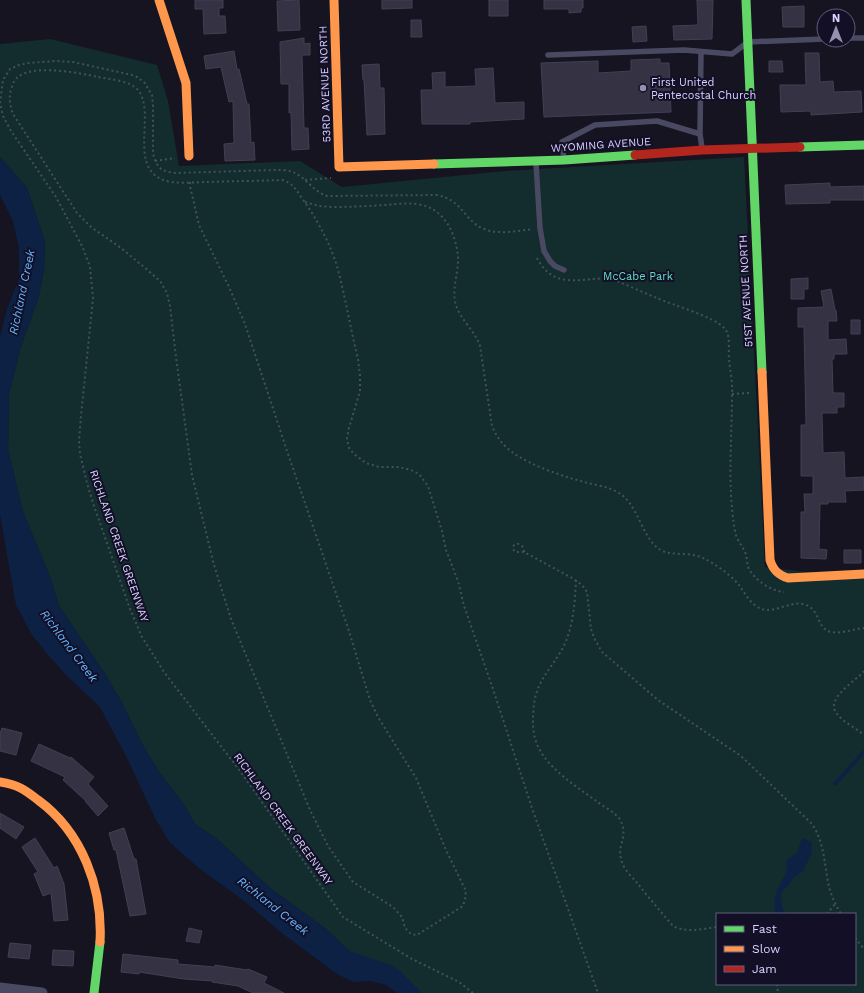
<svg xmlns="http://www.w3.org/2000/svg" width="864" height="993" viewBox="0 0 864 993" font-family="'Work Sans',sans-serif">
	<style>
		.green { fill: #132c2d; fill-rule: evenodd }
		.water { fill: #0d2144 }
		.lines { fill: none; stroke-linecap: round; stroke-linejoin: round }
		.stream { stroke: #0d2144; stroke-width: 3.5 }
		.building { fill: #343243; stroke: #433f54 }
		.path { stroke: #44505f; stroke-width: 2; stroke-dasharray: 2 3; stroke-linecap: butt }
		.lane { stroke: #4a4962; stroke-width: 5.5 }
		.street { stroke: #4a4962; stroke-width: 11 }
		.fast { stroke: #63d668; stroke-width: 9 }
		.slow { stroke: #ff974d; stroke-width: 9 }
		.jam { stroke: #b3261e; stroke-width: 9 }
		.poi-dot { fill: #9591b1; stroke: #130f26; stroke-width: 1.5 }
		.labels { text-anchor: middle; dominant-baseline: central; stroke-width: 4; stroke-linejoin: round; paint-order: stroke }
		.poi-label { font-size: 11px; fill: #d9d4ff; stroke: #130f26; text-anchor: start }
		.street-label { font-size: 11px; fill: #d9d4ff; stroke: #130f26 }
		.park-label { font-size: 11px; fill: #5fe0c0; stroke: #130f26 }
		.water-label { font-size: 12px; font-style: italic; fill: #62b6ff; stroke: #130f26 }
	</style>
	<rect width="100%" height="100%" fill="#161421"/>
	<path class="green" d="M 50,39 L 157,65 L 168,101 L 179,166 L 300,161 L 342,187 L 505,171 L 744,157 L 765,567 L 864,579 L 864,993 L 412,993 L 349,951 L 326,929 L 270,888 L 218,840 L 195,824 L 183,803 L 159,772 L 142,744 L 123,705 L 104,672 L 59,606 L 50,577 L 23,512 L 8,450 L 9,394 L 21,346 L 39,296 L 44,268 L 45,242 L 27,188 L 0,157 L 0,44 ZM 717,914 L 855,914 L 855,984 L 717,984 Z"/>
	<path class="water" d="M 0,157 L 27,188 L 45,242 L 44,268 L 39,296 L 21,346 L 9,394 L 8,450 L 23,512 L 50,577 L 59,606 L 104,672 L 123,705 L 142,744 L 159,772 L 183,803 L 195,824 L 218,840 L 270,888 L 326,929 L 349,951 L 391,965 L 400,971 L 422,993 L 397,993 L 386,985 L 370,981 L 353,982 L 337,974 L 283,934 L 243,900 L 200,869 L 170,843 L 155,818 L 127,758 L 100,707 L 66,675 L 49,656 L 32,635 L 16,605 L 0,515 L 0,337 L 7,309 L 19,279 L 19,248 L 13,221 L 0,195 Z
		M 802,838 L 812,842 L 811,854 L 803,871 L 793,878 L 790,884 L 784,889 L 781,895 L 782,907 L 785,914 L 776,914 C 772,894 778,889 786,873 L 787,869 L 786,861 L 797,853 Z"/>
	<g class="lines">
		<path class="stream" d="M 835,784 L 864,752"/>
	</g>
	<path class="building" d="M 195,0 L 223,0 L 223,8 L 219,8 L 219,16 L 225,16 L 226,33 L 204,34 L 203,9 L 195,9 Z
		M 299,0 L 300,30 L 278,31 L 277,1 Z
		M 382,0 L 412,0 L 412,8 L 382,9 Z
		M 489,0 L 508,0 L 508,16 L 489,16 Z
		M 544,0 L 583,0 L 583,8 L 581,8 L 581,12 L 569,13 L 569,9 L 544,9 Z
		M 697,0 L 713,0 L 712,39 L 674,40 L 673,26 L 698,25 Z
		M 804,6 L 804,27 L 783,27 L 782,7 Z
		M 411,20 L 421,20 L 422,37 L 411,37 Z
		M 646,26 L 647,41 L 633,42 L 632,27 Z
		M 304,38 L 304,44 L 310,43 L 310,55 L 302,55 L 304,128 L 308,128 L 309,149 L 292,150 L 291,112 L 289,113 L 289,84 L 281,84 L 280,42 Z
		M 234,51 L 237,69 L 239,69 L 247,104 L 249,104 L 251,143 L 254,142 L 255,160 L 225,161 L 224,144 L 234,143 L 233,101 L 229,102 L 221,67 L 206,69 L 204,56 Z
		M 805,53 L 819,53 L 820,82 L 833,81 L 834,92 L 861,91 L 862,112 L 811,115 L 811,111 L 781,112 L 780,85 L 806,85 Z
		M 660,59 L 660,63 L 669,63 L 671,112 L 544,117 L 541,63 L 598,61 L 598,73 L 631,71 L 631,60 Z
		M 769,61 L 782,61 L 783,72 L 769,72 Z
		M 379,64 L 380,88 L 384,88 L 385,134 L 367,135 L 364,80 L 363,80 L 362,65 Z
		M 493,68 L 495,103 L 524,102 L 524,119 L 470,122 L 470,124 L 422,124 L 421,90 L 433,90 L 432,73 L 445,72 L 445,87 L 476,86 L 475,69 Z
		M 830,183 L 830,187 L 864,186 L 864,200 L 830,200 L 830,203 L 786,204 L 785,185 Z
		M 808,278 L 808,289 L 804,289 L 804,299 L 791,299 L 791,279 Z
		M 831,289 L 835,310 L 836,310 L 837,321 L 828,321 L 828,340 L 846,339 L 847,354 L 834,354 L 834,359 L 832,359 L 833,393 L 844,393 L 844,407 L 837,407 L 837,413 L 822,413 L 823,453 L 844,452 L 845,478 L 864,477 L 864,490 L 845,491 L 846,502 L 828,502 L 828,504 L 820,504 L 819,549 L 827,550 L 826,559 L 801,558 L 801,512 L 805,512 L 804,494 L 813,494 L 813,476 L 801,476 L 801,425 L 806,425 L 804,327 L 798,327 L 798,308 L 824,307 L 821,291 Z
		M 851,320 L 860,320 L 860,334 L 851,334 Z
		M 844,550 L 861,550 L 861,563 L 844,563 Z
		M 2,728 L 22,733 L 16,755 L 0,751 L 0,734 Z
		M 39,744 L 70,758 L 71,757 L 94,777 L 88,784 L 108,806 L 98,816 L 85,801 L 86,801 L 63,780 L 65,777 L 31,761 Z
		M 0,813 L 24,827 L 16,839 L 0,828 Z
		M 124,828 L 134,859 L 136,859 L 146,914 L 130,916 L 116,850 L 114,850 L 109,833 Z
		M 35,838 L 54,868 L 57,866 L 64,884 L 68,920 L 54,921 L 51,893 L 43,896 L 34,874 L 38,872 L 22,847 Z
		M 189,928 L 202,931 L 199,943 L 186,941 Z
		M 10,943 L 31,945 L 29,959 L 8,957 Z
		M 53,950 L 74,951 L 73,966 L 52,965 Z
		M 123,954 L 178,960 L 178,964 L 215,967 L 215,965 L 247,970 L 248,969 L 267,977 L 264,983 L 284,993 L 253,993 L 238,986 L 212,982 L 213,981 L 184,979 L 139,972 L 139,974 L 121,972 Z"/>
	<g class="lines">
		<path class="path" d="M 155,161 L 175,158
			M 305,180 L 331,178
			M 190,182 L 190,186 L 199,225 L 229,287 L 245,324 L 287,451 L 348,628 L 370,700 L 378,717 L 416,778 L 446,850 L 465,889 L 466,896 L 463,906 L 417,935 L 411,934 L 405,928 L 402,917 L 393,907 L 353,882 L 328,846 L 310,810 L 231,619 L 214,565 L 192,475 L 176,357 L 170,306 L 167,293 L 160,281 L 144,267 L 121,248 L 91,227 L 77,213 L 13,114 C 10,105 8,96 12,87 C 13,83 15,79 18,77 C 33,64 80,73 98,77 C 109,79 131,81 138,90 C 156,113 129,164 161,179 C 174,185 196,182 209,182 C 234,181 258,181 282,180 C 293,183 296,190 302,198 C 316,218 328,239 336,263 C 345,294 350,327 358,359 L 360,375 L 360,391 L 349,428 L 347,439 L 349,448 L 354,454 L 366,463 L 379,467 L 399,467 L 411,470 L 419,474 L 428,486 L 442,531 L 446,550 L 458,581 L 464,606 L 492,686 L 533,811 L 598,993
			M 305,202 L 319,206 L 331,207 C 350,207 368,206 386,205 C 396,204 406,203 416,204 C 444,207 455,232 458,256 C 459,272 451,290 456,305 C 460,319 475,331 480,346 L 492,426 C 502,451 523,460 547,470 C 558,474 569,478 581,481 C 593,485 608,486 619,493 C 637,503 642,537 659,549 C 670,557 689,551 703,558 C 714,563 731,575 739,585 C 744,592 749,601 756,606 C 770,617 787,601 803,604 C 821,608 816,629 831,632 C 842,634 853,629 864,628
			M 537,258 C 553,289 578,279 608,278 L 612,279 C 627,285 642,292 657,298 C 672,305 716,317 725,329 C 731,336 728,350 729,359 C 730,371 733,383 732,395 C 732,439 727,487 735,531 C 736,539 742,545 745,552 C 747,557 747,563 748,567 C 754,580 771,591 784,592
			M 732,394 L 749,393
			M 524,552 L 524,549 C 522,545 518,542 514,545 L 513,549 L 515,552 L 524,552 L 572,578 L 582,585 L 587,592 L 591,629 L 595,640 L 602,652 L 658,700 L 741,756 L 812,824 C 824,842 824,861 828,882 C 830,893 835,904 841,914
			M 576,580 C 575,603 573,631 561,651 C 550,670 537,681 534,704 C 533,714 532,728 535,738 C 541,764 574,785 595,800 C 602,806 613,811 619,818 C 630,836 617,843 621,859 C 623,869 632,877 638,884 C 649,898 661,912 673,926 C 687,933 702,929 717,927
			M 864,671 C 856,681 824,699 837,714 C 843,722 856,728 864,735
			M 827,914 L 835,904
			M 855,938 L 864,949
			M 777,984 L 778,993
			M 473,993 L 459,982 L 412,959 L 343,917 L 240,771 L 164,672 L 142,637 L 130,609 L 93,503 L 87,483 L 80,454 L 79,441 L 81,416 L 93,298 L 90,267 L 83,248 L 56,197 L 11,131 L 3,116 L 0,103 L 3,80 L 10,69 L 19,65 L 29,63 L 56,61 L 73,62 L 132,75 L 137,77 L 144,82 L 152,95 L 153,105 L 153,154 L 156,163 L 161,169 L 168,172 L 176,173 L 276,170 C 282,170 290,170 295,173 C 307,179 314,192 327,196 L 437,195 C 463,200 464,221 484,229 C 499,235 517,231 533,229"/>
		<path class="lane" d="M 848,38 L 864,38
			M 701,52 L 700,134 L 702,148
			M 548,55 L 684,50 L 732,54 L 748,42 L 824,39
			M 564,160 L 562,142 L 595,125 L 657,121 L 700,134
			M 536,163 L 540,228 L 544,251 L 550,261 L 555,266 L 564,270"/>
		<path class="street" d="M 0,988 L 42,993"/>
		<path class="fast" d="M 746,0 L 762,372
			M 800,147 L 864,145
			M 434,164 L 564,160 L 635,155
			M 94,993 L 100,942"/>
		<path class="slow" d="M 159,0 L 186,83 L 189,156
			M 334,0 L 339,167 L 434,164
			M 762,372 L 770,560 C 773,570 778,575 788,578 L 864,574
			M 0,782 C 18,785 24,789 38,800 C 82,832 103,888 100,942"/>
		<path class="jam" d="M 635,155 L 702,150 L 800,147"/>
	</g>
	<circle class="poi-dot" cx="643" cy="88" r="4"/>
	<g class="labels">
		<g class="poi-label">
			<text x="651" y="82">First United<tspan x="651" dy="13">Pentecostal Church</tspan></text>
		</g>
		<g class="street-label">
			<text transform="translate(325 84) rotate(-92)">53RD AVENUE NORTH</text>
			<text transform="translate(601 145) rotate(-4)">WYOMING AVENUE</text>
			<text transform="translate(746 291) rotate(-93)">51ST AVENUE NORTH</text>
			<text transform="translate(119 546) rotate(71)">RICHLAND CREEK GREENWAY</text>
			<text transform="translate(283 819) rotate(54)">RICHLAND CREEK GREENWAY</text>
		</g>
		<g class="park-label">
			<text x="638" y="276">McCabe Park</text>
		</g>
		<g class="water-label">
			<text transform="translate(22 292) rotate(-78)">Richland Creek</text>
			<text transform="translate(69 646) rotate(53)">Richland Creek</text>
			<text transform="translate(273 906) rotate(38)">Richland Creek</text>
		</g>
	</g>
	<rect x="716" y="913" width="140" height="72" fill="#130f26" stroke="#625e7d"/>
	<rect x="724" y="926" width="20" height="6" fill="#63d668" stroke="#625e7d"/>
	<text x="752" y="933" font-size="12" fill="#d9d4ff">Fast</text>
	<rect x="724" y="946" width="20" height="6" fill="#ff974d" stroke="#625e7d"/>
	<text x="752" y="953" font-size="12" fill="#d9d4ff">Slow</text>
	<rect x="724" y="966" width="20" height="6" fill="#b3261e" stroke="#625e7d"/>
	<text x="752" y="973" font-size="12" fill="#d9d4ff">Jam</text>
	<g transform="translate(836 28)"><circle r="19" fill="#130f26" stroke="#625e7d"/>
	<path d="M0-3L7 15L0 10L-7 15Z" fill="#9591b1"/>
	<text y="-6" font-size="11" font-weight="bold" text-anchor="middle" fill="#d9d4ff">N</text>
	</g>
</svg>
